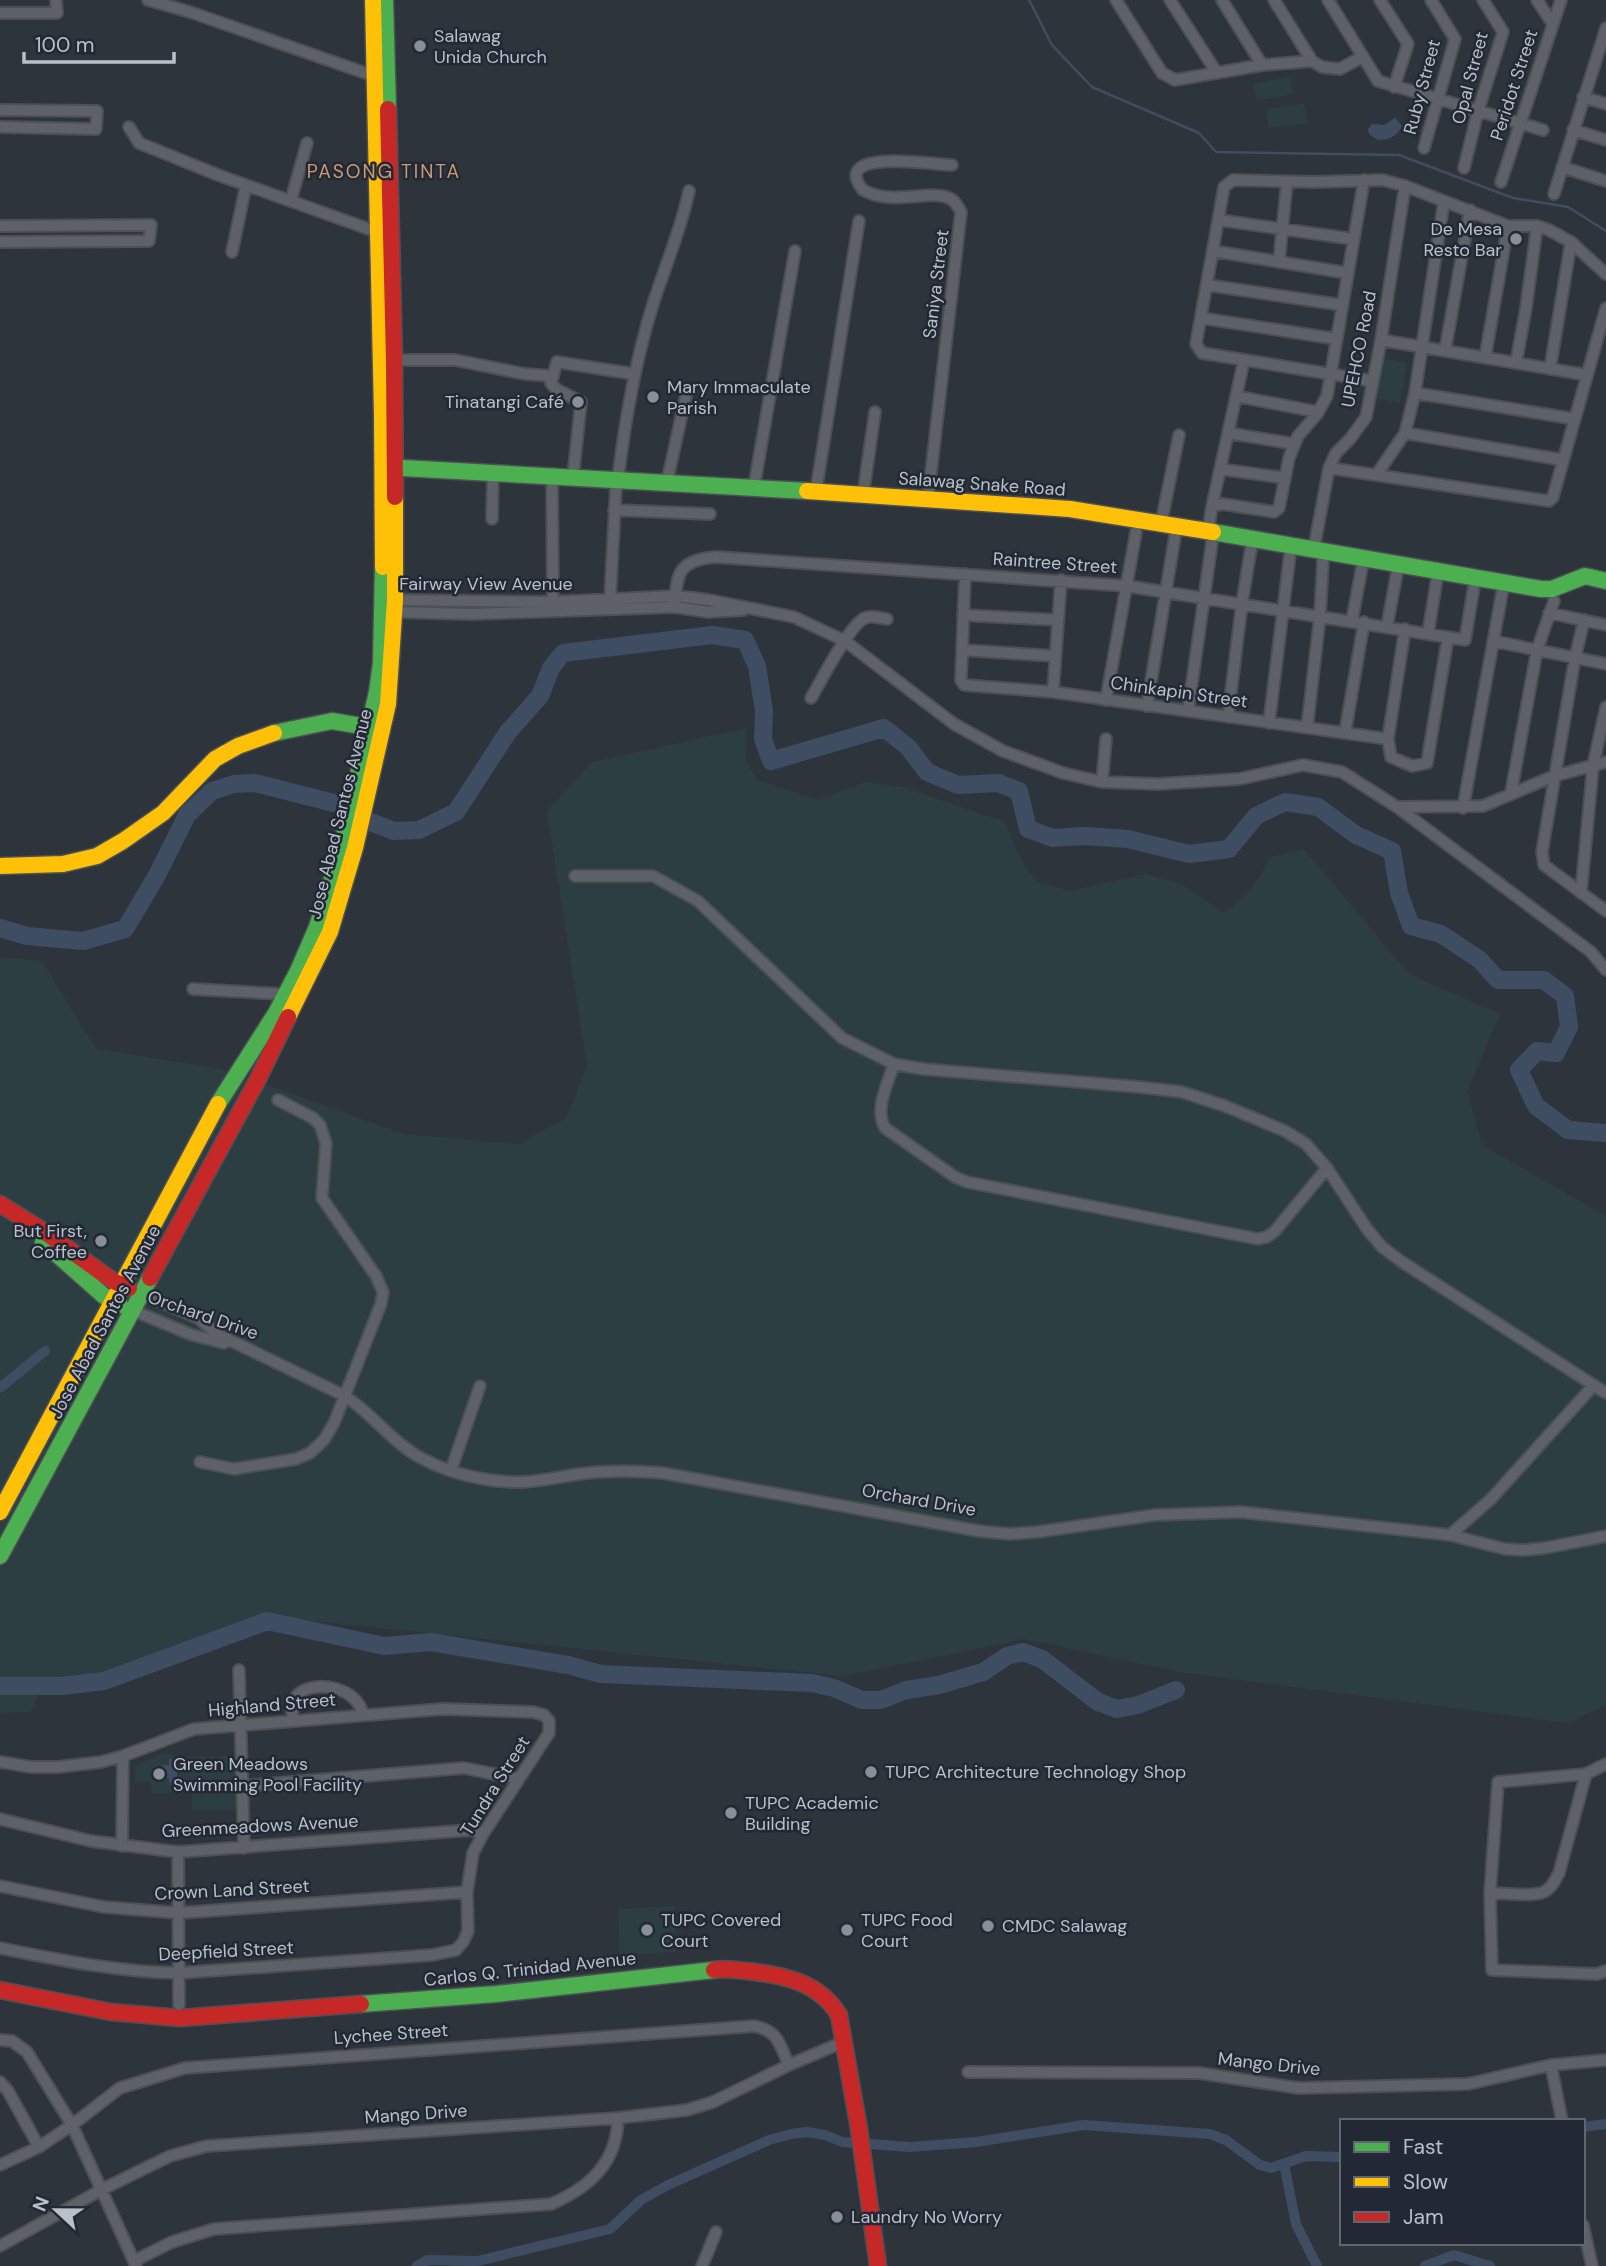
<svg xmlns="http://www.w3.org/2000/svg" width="1606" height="2266" viewBox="0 0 1606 2266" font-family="'DM Sans',sans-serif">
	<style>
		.green { fill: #2c3e41 }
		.water { fill: #3f4d63 }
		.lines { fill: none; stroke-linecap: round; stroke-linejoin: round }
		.stream { stroke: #3f4d63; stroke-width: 2.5 }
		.canal { stroke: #3f4d63; stroke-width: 10 }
		.river { stroke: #3f4d63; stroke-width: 18 }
		.street-casing { stroke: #4c5055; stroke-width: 14 }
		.fast-casing { stroke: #4c5055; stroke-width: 19 }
		.slow-casing { stroke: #4c5055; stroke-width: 19 }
		.jam-casing { stroke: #4c5055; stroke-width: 19 }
		.street { stroke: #5e6268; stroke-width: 10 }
		.fast { stroke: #4caf50; stroke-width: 16 }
		.slow { stroke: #ffc107; stroke-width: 16 }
		.jam { stroke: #c62828; stroke-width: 16 }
		.poi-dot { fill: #898f98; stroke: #222935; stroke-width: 2.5 }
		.labels { text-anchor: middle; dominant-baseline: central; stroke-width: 5; stroke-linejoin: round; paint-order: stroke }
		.poi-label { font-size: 18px; fill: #bac0ca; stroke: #222935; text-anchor: start }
		.street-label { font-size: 18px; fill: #bac0ca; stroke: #222935 }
		.neighbourhood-label { font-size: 19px; letter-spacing: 2px; fill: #cc9a73; stroke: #222935 }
	</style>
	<rect width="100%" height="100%" fill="#2e343b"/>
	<path class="green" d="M 1290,77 L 1293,94 L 1257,101 L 1253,84 Z
		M 1304,104 L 1307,123 L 1269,128 L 1266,109 Z
		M 1381,358 L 1407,363 L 1400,403 L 1374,398 Z
		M 747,728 L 746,762 L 758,780 L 818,800 L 866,782 L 903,787 L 1005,822 L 1018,854 L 1036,882 L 1069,891 L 1145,874 L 1182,884 L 1222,912 C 1249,899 1256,882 1270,857 L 1304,849 L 1409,974 L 1500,1014 L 1467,1091 L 1482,1145 L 1606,1216 L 1606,1705 L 1567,1723 L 1179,1672 L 1025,1639 L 842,1676 L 266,1616 L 99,1674 L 47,1680 L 0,1677 L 0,957 L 42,961 L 96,1049 L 222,1069 L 404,1134 L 518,1144 L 566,1118 L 587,1065 L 547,811 L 592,762 Z
		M 0,1687 L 39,1692 L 31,1712 L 0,1713 Z
		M 162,1753 L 183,1757 L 236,1756 L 236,1811 L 192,1811 L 192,1793 L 151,1793 L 151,1781 L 135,1782 L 134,1767 Z
		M 674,1906 L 676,1952 L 620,1955 L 618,1909 Z"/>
	<path class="water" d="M 1395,118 L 1402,126 C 1398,136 1389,140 1378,140 L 1369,134 L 1368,129 L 1372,124 L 1384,125 Z
		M 169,1759 L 177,1760 L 177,1783 L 169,1783 L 169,1778 L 163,1778 L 160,1773 L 155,1776 L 152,1773 L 154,1766 L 169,1765 Z"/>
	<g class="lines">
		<path class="stream" d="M 1029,0 L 1052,45 L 1092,87 L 1199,133 L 1216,152 L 1399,155 L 1513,198 L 1568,207 L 1606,231"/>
		<path class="canal" d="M 0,1388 L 45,1351
			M 1583,2127 L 1606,2124
			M 1284,2164 L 1296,2224 L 1317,2266
			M 417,2266 L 427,2260 L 478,2261 L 610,2229 L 641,2200 L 668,2185 L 769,2140 L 791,2134 L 807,2132 L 825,2135 L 842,2142 L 910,2147 L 976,2142 L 1084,2125 L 1210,2134 L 1226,2140 L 1260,2165 L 1271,2168 L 1306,2156 L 1342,2157
			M 1425,2266 L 1454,2255 L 1490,2266"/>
		<path class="river" d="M 0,928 L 27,936 L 83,941 L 125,929 L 156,877 L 187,815 L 212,791 L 234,784 L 255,783 L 342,805 L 368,821 L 394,831 L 419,830 L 456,812 L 508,732 L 540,696 L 551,668 L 563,653 L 712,635 L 745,640 L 757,666 L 764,711 L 763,739 L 771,761 L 884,728 L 908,747 L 927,772 L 958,785 L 998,783 L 1019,791 L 1028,829 L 1053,838 L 1084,836 L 1128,839 L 1189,854 L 1229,849 L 1256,816 L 1285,802 L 1318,807 L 1356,835 L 1392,851 L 1399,893 L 1411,926 L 1441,934 L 1480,960 L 1498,980 L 1544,980 L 1565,996 L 1569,1027 L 1556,1053 L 1537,1051 L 1519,1070 L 1536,1106 L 1568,1130 L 1606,1133
			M 0,1686 L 62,1686 L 104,1681 L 267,1621 L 384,1646 L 431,1642 L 568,1665 L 601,1674 L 812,1683 L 834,1688 L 862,1700 L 881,1700 L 906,1690 L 939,1685 L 983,1672 L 1007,1656 L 1023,1652 L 1042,1659 L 1098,1702 L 1117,1709 L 1138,1705 L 1176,1690"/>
		<defs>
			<path id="street" d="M 148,0 L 190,12 L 374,76 L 381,76
				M 1116,0 L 1162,73 L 1175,80 L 1262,65 L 1312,61 L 1322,67 L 1340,69 L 1362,57
				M 1170,0 L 1217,73
				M 1222,0 L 1262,65
				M 1274,0 L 1312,61
				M 1328,0 L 1378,81 L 1543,130
				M 1380,0 L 1408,44 L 1394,87
				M 1537,0 L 1552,23
				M 0,13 L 57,13 L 56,0
				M 1583,97 L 1606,104
				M 0,110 L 97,111 L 96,129 L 0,127
				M 129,127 L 139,143 L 218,175 L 377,232 L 385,232
				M 1573,130 L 1606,140
				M 1424,148 L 1455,39 L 1431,0
				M 1562,167 L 1606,181
				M 1464,168 L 1478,111 L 1503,32 L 1483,0
				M 1501,182 L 1561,0
				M 1554,194 L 1606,28
				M 291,200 L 307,143
				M 1219,220 L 1353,239
				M 0,226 L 151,225 L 149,241 L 0,242
				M 1213,251 L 1347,273
				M 232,252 L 246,185
				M 1279,262 L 1287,182
				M 1207,285 L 1342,305
				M 1201,318 L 1337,339
				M 1381,340 L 1587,375
				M 1445,351 L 1470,210
				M 1485,358 L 1508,226
				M 388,360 L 455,360 L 525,374 L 552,376
				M 1516,363 L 1526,308 L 1537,226
				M 1550,369 L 1571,242
				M 1373,381 L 1202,353 L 1196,344 L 1224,187 L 1233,180 L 1314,182 L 1383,180 L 1405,186 L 1508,226 L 1537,226 L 1549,230 L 1571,242 L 1606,274
				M 1415,393 L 1575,419
				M 1236,396 L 1318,412
				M 1228,433 L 1295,444
				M 1405,433 L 1563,460
				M 1329,468 L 1549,501 L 1553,497 L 1606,308
				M 1220,469 L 1285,478
				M 1377,474 L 1405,433 L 1415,393 L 1444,201
				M 552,476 L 553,606
				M 573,477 L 581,402 L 556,389 L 551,383 L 557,362 L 634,374
				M 618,479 C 625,420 635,362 653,304 C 665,266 681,230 689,191
				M 667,482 L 687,391
				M 754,487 L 795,251
				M 816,491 L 859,221
				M 863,495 L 875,412
				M 928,499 L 961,212 C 958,207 956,202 951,199 C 933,188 893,207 863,190 C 828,147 937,165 952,165
				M 1212,506 L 1244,360
				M 614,510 L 710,514
				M 492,519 L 493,474
				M 1161,524 L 1179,435
				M 1208,532 L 1212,506 L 1223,504 L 1274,512 L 1279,508 L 1289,458 L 1298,436 L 1317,414 L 1327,396 L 1364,180
				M 1314,548 L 1329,468 L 1336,453 L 1350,439 L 1366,417 L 1381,340 L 1405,186
				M 965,574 L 961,680 L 964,685 L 1053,692 L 1388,739
				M 610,600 L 616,488
				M 389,602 L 395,600 L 553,602 L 676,596 L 709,600 L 794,617 L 845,641 L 954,724 L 1003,751 L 1063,773 L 1102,782 L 1158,784 L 1239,779 L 1303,765 L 1342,772 L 1397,807 L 1591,952 L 1606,970
				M 675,607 C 676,573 679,560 716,557 L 1127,586 L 1465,640 L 1474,586
				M 390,609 L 395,612 L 472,614 L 675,607 L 708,612 L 743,610
				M 1549,613 L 1606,625
				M 963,615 L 1058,620
				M 1352,620 L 1362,567
				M 1584,620 L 1575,658 L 1542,852 L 1544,865 L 1606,911
				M 1387,626 L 1397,572
				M 1405,629 L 1388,739 L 1391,757 L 1412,766 L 1427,763 L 1448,637
				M 1428,634 L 1437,578
				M 1493,641 L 1606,664
				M 962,650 L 1055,656
				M 1053,692 L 1061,580
				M 811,698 C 821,681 850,624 865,618 C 871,615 880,618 887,619
				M 1106,700 L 1136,532
				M 1147,706 L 1175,536
				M 1188,711 L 1212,542
				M 1228,717 L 1242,603 L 1251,548
				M 1269,723 L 1290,554
				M 1307,728 L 1320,616 L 1323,560
				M 1345,733 L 1364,622
				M 1102,782 L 1106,739
				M 1511,793 L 1537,650 L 1554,601
				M 1397,807 L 1483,806 L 1554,776 L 1606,762
				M 1463,808 L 1502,593
				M 575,876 L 653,876 L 698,901 L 842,1038 L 894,1064 L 923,1069 L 1139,1087 L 1182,1092 L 1225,1106 L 1285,1131 L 1306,1144 L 1327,1168 L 1367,1229 L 1382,1247 L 1402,1262 L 1606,1393
				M 1581,893 L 1593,766 L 1606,707
				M 193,989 L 281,994 L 291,998
				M 894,1064 C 888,1083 874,1109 885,1128 L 955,1177 L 967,1182 L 1258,1239 L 1267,1237 L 1275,1231 L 1327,1168
				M 141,1293 L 198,1318 L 217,1334 L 345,1396 C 374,1415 394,1445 425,1460 C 454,1475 491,1483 524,1482 C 545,1481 567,1475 588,1473 C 613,1470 638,1471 663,1473 L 979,1531 L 1009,1534 L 1037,1532 L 1155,1515 L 1241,1512 L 1450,1535 L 1505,1549 L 1523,1550 L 1545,1548 L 1606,1536
				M 132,1310 L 192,1335 L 224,1343
				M 200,1462 L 234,1469 L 296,1459 L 310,1453 L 324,1440 L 334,1423 L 381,1304 L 383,1292 L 376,1276 L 322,1198 L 326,1143 L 320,1125 L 313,1118 L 278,1100
				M 451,1470 L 480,1386
				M 1450,1535 L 1491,1499 L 1593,1386
				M 239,1670 L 244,1848
				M 293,1721 C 292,1713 291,1705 295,1698 C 308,1678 358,1685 363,1715
				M 0,1762 L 31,1767 L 58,1767 L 101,1762 L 123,1756 L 194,1729 L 443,1709 L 533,1712 L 544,1715 L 549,1721 L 549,1733 L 483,1834 L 473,1853 L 467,1892 L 468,1931 L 463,1942 L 456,1950 L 432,1955 L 179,1973 C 118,1972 59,1960 0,1948
				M 1606,1764 L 1586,1774 L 1498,1782 L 1490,1893 L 1492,1970 L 1597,1974 L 1606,1971
				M 243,1786 L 464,1768 L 519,1779
				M 0,1819 L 91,1841 L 178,1852 L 471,1830 L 483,1834
				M 122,1846 L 123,1756
				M 178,1852 L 179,2005
				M 0,1886 L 104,1907 L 179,1913 L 467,1892
				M 1490,1893 C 1503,1893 1533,1897 1544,1892 C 1552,1888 1555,1880 1559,1873 L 1586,1774
				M 0,2040 L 12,2041 L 27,2052 L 72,2125 L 136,2266
				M 1551,2065 L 1562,2121
				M 968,2072 L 1199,2073 L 1298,2088 L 1468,2084 L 1551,2065 L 1606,2060
				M 0,2082 L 8,2091 L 39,2147
				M 0,2165 L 39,2147 L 72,2125 L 120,2088 L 185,2068 L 754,2026 C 779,2031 779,2044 789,2065
				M 1583,2225 L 1592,2266
				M 0,2246 L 103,2189 L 170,2156 L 207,2146 L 618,2118 L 687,2110 L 713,2102 L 789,2065 L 843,2042
				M 134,2261 L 172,2242 L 214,2229 L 551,2204 C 591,2187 617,2162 618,2118
				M 702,2266 L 716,2232"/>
			<path id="fast" d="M 385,0 L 388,109
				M 385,467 L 807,491
				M 1213,532 L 1541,589 L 1552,589 L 1585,576 L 1606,581
				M 274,733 L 332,721 L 379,729
				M 218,1104 L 276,1013 L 298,971 L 317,927 L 340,853 L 377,692 L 381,663 L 383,567
				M 43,1242 L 104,1296 L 120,1305
				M 0,1556 L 150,1278
				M 361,2004 L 496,1994 L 714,1970"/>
			<path id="slow" d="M 373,0 L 382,414 L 383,567
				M 807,491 L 1070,509 L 1213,532
				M 0,866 L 63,864 L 97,856 L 123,841 L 163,813 L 215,759 L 238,746 L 274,733
				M 288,1017 L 330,932 L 355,848 L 388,704 L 395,600 L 395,497
				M 0,1512 L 218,1104"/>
			<path id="jam" d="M 388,109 L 394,360 L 395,497
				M 0,1204 L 45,1232 L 113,1281 L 129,1288
				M 150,1278 L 258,1079 L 288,1017
				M 714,1970 C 725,1968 736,1970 747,1971 C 783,1975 819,1982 839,2015 L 859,2129 L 878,2266
				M 0,1990 L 111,2012 L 180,2018 L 361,2004"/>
		</defs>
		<use href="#street" class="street-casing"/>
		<use href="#fast" class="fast-casing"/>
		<use href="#slow" class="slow-casing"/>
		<use href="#jam" class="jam-casing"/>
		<use href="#street" class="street"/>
		<use href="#fast" class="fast"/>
		<use href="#slow" class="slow"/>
		<use href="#jam" class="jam"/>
	</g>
	<g class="poi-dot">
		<circle cx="420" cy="46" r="7"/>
		<circle cx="1516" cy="239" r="7"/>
		<circle cx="653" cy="397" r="7"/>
		<circle cx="578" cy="402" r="7"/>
		<circle cx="101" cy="1241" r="7"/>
		<circle cx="871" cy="1772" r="7"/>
		<circle cx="159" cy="1774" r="7"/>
		<circle cx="731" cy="1813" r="7"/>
		<circle cx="988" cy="1926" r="7"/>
		<circle cx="647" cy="1930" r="7"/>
		<circle cx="847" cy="1930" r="7"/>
		<circle cx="837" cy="2217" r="7"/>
	</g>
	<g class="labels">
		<g class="poi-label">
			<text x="434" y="36">Salawag<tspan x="434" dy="21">Unida Church</tspan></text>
			<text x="1502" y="229" text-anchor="end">De Mesa<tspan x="1502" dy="21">Resto Bar</tspan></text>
			<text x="667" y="387">Mary Immaculate<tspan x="667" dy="21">Parish</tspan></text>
			<text x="564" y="402" text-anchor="end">Tinatangi Café</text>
			<text x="87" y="1231" text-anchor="end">But First,<tspan x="87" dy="21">Coffee</tspan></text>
			<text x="173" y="1764">Green Meadows<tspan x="173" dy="21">Swimming Pool Facility</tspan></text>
			<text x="885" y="1772">TUPC Architecture Technology Shop</text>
			<text x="745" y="1803">TUPC Academic<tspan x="745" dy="21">Building</tspan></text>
			<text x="661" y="1920">TUPC Covered<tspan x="661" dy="21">Court</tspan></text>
			<text x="861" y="1920">TUPC Food<tspan x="861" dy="21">Court</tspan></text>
			<text x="1002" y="1926">CMDC Salawag</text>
			<text x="851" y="2217">Laundry No Worry</text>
		</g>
		<g class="street-label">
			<text transform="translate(1470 78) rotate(-75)">Opal Street</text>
			<text transform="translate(1514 85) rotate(-72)">Peridot Street</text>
			<text transform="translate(1422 87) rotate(-75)">Ruby Street</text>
			<text transform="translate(936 284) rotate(-83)">Saniya Street</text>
			<text transform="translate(1359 349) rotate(-79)">UPEHCO Road</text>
			<text transform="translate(982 484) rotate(4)">Salawag Snake Road</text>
			<text transform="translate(1055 563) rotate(4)">Raintree Street</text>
			<text x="486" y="584">Fairway View Avenue</text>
			<text transform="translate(1179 692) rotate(8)">Chinkapin Street</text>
			<text transform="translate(340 814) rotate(-76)">Jose Abad Santos Avenue</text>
			<text transform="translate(203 1315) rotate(19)">Orchard Drive</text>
			<text transform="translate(105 1322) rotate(-62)">Jose Abad Santos Avenue</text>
			<text transform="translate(919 1500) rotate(10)">Orchard Drive</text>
			<text transform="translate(272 1705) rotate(-5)">Highland Street</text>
			<text transform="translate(495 1786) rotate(-58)">Tundra Street</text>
			<text transform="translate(260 1826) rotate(-3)">Greenmeadows Avenue</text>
			<text transform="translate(232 1890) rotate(-3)">Crown Land Street</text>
			<text transform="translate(226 1951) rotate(-3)">Deepfield Street</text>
			<text transform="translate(530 1969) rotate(-6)">Carlos Q. Trinidad Avenue</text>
			<text transform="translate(391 2034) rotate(-4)">Lychee Street</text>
			<text transform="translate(1269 2064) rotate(6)">Mango Drive</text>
			<text transform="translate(416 2114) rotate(-4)">Mango Drive</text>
		</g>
		<g class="neighbourhood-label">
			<text x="384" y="171">PASONG TINTA</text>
		</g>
	</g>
	<rect x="1340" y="2119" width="245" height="126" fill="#222935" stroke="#5f6571" stroke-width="2"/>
	<rect x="1354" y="2142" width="35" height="10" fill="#4caf50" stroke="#5f6571" stroke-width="2"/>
	<text x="1403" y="2154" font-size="21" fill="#bac0ca">Fast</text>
	<rect x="1354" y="2177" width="35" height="10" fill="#ffc107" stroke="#5f6571" stroke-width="2"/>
	<text x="1403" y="2189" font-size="21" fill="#bac0ca">Slow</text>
	<rect x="1354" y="2212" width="35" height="10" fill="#c62828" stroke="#5f6571" stroke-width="2"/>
	<text x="1403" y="2224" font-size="21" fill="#bac0ca">Jam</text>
	<g transform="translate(56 2210) rotate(292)" stroke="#222935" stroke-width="5" paint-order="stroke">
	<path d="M0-5L12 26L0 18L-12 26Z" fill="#bac0ca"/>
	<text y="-10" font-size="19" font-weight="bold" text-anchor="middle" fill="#bac0ca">N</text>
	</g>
	<path d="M24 52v10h150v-10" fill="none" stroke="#bac0ca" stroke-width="3.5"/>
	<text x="35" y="52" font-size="21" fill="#bac0ca" stroke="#222935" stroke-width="5" paint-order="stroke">100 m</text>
</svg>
